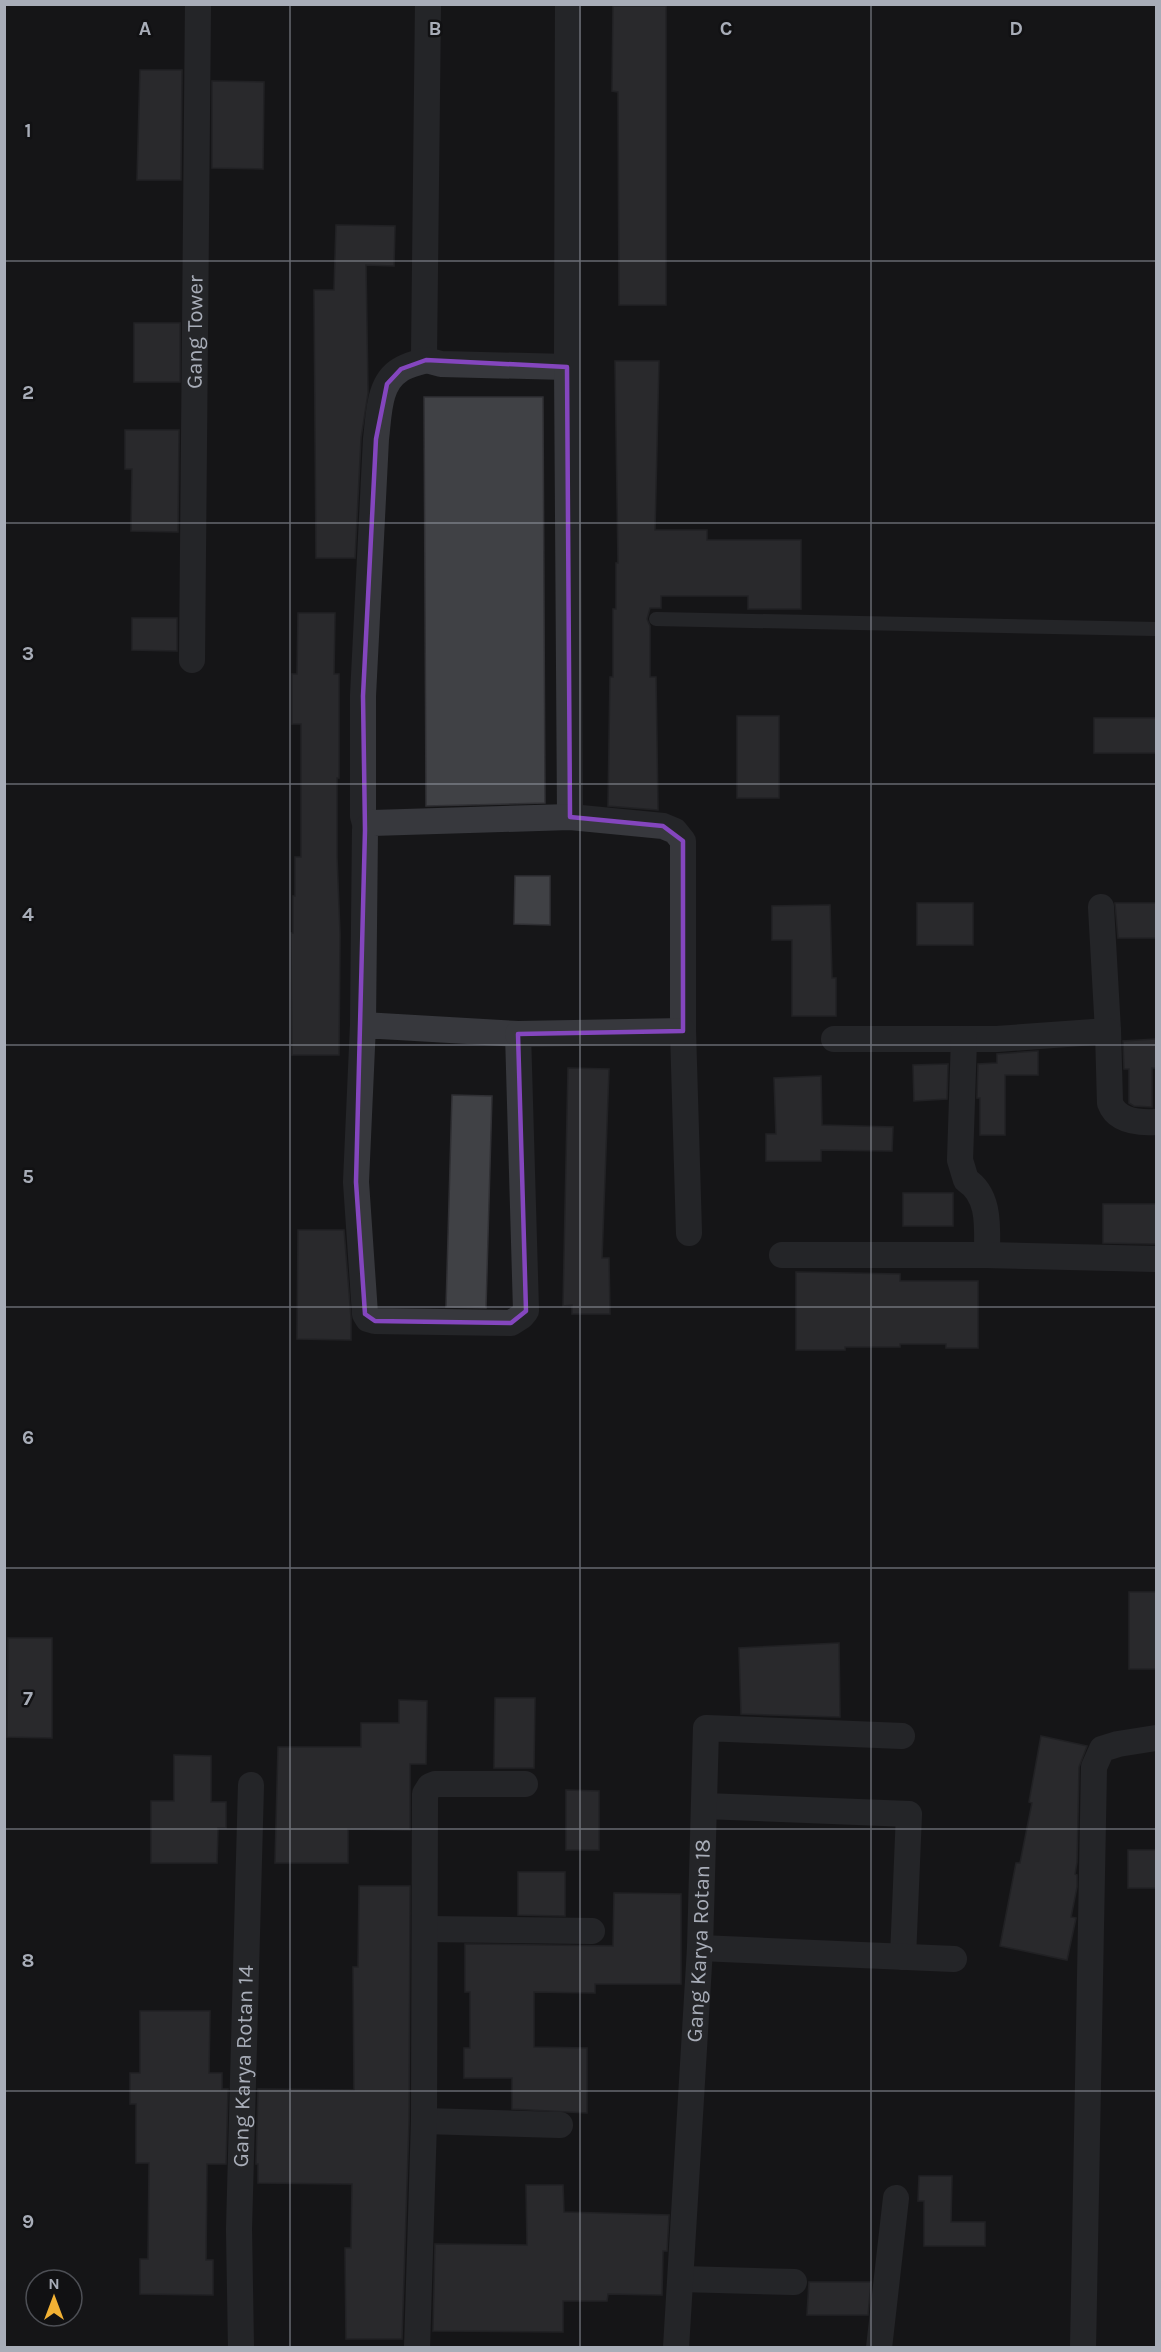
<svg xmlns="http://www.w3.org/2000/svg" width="1161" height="2352" viewBox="0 0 1161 2352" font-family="Karla,sans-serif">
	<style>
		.building { fill: #404145; stroke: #303034; stroke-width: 1.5 }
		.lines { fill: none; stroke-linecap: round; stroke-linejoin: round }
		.service { stroke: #37383d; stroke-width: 14 }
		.minor { stroke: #37383d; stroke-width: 26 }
		.marked { fill: none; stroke: #8446be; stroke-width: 4.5; stroke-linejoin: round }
		.grid { fill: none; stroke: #a8adb8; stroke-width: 1.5; stroke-opacity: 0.55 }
		.labels { text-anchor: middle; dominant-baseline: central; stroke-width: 5; stroke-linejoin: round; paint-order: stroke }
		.street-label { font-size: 22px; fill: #a8adb8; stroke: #111113 }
		.grid-label { font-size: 20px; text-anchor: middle; font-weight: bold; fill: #a8adb8; stroke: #111113; stroke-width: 5; stroke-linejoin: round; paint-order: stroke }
	</style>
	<rect width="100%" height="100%" fill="#161618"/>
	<path class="building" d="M 613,6 L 666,6 L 666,305 L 619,305 L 618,92 L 612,91 Z
		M 140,70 L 182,70 L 181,180 L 137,180 Z
		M 212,81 L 264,82 L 263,169 L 212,168 Z
		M 336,225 L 395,226 L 394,266 L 366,265 L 368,393 L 361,438 L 355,558 L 316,558 L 314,290 L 334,290 Z
		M 134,323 L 180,323 L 180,382 L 134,382 Z
		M 615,361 L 659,361 L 655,530 L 707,530 L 707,540 L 801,540 L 801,609 L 748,609 L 748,596 L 661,596 L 661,608 L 650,608 L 647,619 L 650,626 L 650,677 L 656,677 L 658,810 L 608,806 L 610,677 L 613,677 L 613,609 L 616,609 L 616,563 L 618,563 Z
		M 424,397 L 543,397 L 545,803 L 426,806 Z
		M 125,430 L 179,430 L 178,532 L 131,531 L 132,469 L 125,469 Z
		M 298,613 L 335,613 L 334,674 L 339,674 L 339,778 L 337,778 L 337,857 L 340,934 L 339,1055 L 292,1055 L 291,933 L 293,933 L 293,896 L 295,896 L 295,857 L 301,857 L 301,724 L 292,724 L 292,674 L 297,674 Z
		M 132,618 L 177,618 L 177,651 L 132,650 Z
		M 737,716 L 779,716 L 779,798 L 737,798 Z
		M 1094,718 L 1156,718 L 1156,753 L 1094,753 Z
		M 515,876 L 550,876 L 550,925 L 514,924 Z
		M 917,903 L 973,903 L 973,945 L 917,945 Z
		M 1115,903 L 1156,903 L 1156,938 L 1118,938 Z
		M 830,905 L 832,978 L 836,978 L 836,1016 L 792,1016 L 792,940 L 772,940 L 772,906 Z
		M 1156,1039 L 1156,1068 L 1152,1068 L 1152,1107 L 1134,1106 L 1129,1103 L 1129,1069 L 1124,1069 L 1123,1041 Z
		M 1038,1051 L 1038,1075 L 1005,1075 L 1005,1135 L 980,1135 L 980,1098 L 977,1098 L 978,1064 L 997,1063 L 997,1054 Z
		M 948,1064 L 947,1099 L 914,1101 L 913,1065 Z
		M 568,1068 L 609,1069 L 602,1258 L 609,1258 L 610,1314 L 572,1314 L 572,1305 L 563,1306 Z
		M 821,1076 L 822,1125 L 893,1127 L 892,1151 L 821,1150 L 821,1161 L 766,1161 L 766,1134 L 776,1134 L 774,1078 Z
		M 452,1095 L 492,1096 L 486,1308 L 446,1307 Z
		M 903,1193 L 953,1193 L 953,1226 L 903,1226 Z
		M 1103,1204 L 1156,1204 L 1156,1244 L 1103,1243 Z
		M 298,1230 L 344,1230 L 351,1318 L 351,1340 L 297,1339 Z
		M 796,1272 L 900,1274 L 900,1281 L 978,1281 L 978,1348 L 946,1348 L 946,1344 L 900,1344 L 900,1347 L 845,1347 L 845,1350 L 796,1350 Z
		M 1129,1592 L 1156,1592 L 1156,1669 L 1129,1669 Z
		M 8,1638 L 52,1638 L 52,1738 L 7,1737 Z
		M 839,1643 L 840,1717 L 741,1714 L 739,1648 Z
		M 495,1698 L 535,1698 L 534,1768 L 494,1768 Z
		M 399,1700 L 427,1701 L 426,1764 L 410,1764 L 410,1830 L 348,1829 L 348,1863 L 275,1863 L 278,1747 L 361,1747 L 361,1723 L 399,1723 Z
		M 1041,1736 L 1087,1746 L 1079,1767 L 1077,1862 L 1075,1874 L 1077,1875 L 1077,1887 L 1071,1917 L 1076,1918 L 1067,1960 L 1000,1946 L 1016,1863 L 1020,1863 L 1032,1803 L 1029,1802 Z
		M 174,1755 L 211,1756 L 211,1802 L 226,1802 L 226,1828 L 218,1828 L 217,1863 L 151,1863 L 151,1801 L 174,1801 Z
		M 566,1790 L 599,1791 L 599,1850 L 566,1850 Z
		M 1128,1850 L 1156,1850 L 1156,1888 L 1128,1888 Z
		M 518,1872 L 565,1872 L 565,1916 L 518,1915 Z
		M 359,1886 L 410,1886 L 409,2121 L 402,2339 L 346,2339 L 345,2248 L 351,2248 L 352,2184 L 258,2183 L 258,2164 L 256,2164 L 258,2089 L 354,2090 L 353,1967 L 358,1967 Z
		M 614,1893 L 681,1894 L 681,1984 L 595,1984 L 595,1993 L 534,1992 L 534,2047 L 587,2048 L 587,2113 L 512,2109 L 512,2078 L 464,2078 L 464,2048 L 470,2048 L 470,1992 L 465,1992 L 465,1944 L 613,1946 Z
		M 140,2011 L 210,2011 L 209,2073 L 222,2073 L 222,2089 L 228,2089 L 226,2164 L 207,2164 L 206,2260 L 213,2260 L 213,2295 L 140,2294 L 140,2259 L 148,2259 L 149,2163 L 136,2163 L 136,2104 L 130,2104 L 130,2073 L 140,2073 Z
		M 919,2176 L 952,2176 L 951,2222 L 985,2222 L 985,2246 L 924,2246 L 924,2201 L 918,2201 Z
		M 526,2185 L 563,2185 L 564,2212 L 669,2215 L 667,2251 L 663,2251 L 662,2295 L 608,2294 L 607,2301 L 563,2301 L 563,2332 L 433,2331 L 435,2244 L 527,2245 Z
		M 809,2282 L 871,2282 L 868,2315 L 807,2315 Z"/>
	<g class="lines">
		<path class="service" d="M 656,619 L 1156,629"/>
		<g class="minor">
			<path d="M 428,4 L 424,356 L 426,360 L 441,364 L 567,367"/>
			<path d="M 568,4 L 567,367 L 570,817"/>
			<path id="s1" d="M 192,660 L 198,4"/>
			<path d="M 366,827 L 363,816 L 363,696 L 376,439 C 379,416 378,383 400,370 C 407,365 418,363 426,360"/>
			<path d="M 1101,907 L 1108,1031"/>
			<path d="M 363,1025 L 356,1182 L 365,1314 L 368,1319 L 375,1321 L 511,1323 L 522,1316 L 526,1311 L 518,1034 L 363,1025 L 365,830 L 372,823 L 570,817 L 663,826 L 675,831 L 683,841 L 683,1031 L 689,1233"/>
			<path d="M 518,1034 L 683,1031"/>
			<path d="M 834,1039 L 997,1039 L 1108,1031 L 1110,1103 C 1117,1122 1139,1123 1156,1122"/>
			<path d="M 964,1039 L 960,1160 L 966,1180 C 991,1196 987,1229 987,1255"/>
			<path d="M 782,1255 L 987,1255 L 1156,1259"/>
			<path d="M 704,1806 L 909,1814 L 903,1957"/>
			<path d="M 426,1929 L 592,1931"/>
			<path d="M 700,1948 L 954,1959"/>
			<path d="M 424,2121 L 560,2125"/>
			<path d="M 681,2279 L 794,2282"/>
			<path id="s2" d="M 241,2348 L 239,2229 L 251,1785"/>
			<path d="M 417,2348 L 424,2121 L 425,1794 L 430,1786 L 435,1784 L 525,1784"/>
			<path id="s3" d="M 676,2348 L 700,1948 L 706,1728 L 902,1736"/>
			<path d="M 879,2348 L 896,2198"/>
			<path d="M 1083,2348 L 1094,1767 L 1102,1749 L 1118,1744 L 1156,1738"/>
		</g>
	</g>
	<path d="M0 0H1161V2352H0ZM 426,360 L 567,367 L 570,817 L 663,826 L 683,841 L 683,1031 L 518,1034 L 526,1311 L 511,1323 L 375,1321 L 365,1314 L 356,1182 L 365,830 L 363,696 L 376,439 L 387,384 L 401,369 Z" fill="#161618" fill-opacity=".55" fill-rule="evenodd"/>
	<path class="marked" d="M 426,360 L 567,367 L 570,817 L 663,826 L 683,841 L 683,1031 L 518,1034 L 526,1311 L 511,1323 L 375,1321 L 365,1314 L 356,1182 L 365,830 L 363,696 L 376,439 L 387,384 L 401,369 Z"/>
	<path class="grid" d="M 290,4 L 290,2348M 580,4 L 580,2348M 871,4 L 871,2348M 4,261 L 1156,261M 4,523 L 1156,523M 4,784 L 1156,784M 4,1045 L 1156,1045M 4,1307 L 1156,1307M 4,1568 L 1156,1568M 4,1829 L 1156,1829M 4,2091 L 1156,2091"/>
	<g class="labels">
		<g class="street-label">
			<text stroke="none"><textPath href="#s1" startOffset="328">Gang Tower</textPath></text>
			<text stroke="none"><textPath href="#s3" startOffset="408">Gang Karya Rotan 18</textPath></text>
			<text stroke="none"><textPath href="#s2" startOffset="282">Gang Karya Rotan 14</textPath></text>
		</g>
	</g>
	<g class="grid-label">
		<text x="145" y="35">A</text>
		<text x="435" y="35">B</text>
		<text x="726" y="35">C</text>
		<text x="1016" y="35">D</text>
		<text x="28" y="137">1</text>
		<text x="28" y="399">2</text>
		<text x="28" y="660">3</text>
		<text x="28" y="921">4</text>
		<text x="28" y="1183">5</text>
		<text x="28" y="1444">6</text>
		<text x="28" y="1705">7</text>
		<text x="28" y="1967">8</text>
		<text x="28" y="2228">9</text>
	</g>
	<rect width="1161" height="2352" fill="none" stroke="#a8adb8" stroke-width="12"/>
	<g transform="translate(54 2298)"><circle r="28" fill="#111113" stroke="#4d4f55" stroke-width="1.5"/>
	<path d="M0-4.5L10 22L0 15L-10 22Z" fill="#f2b134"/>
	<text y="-9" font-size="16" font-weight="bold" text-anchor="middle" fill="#a8adb8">N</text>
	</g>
</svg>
